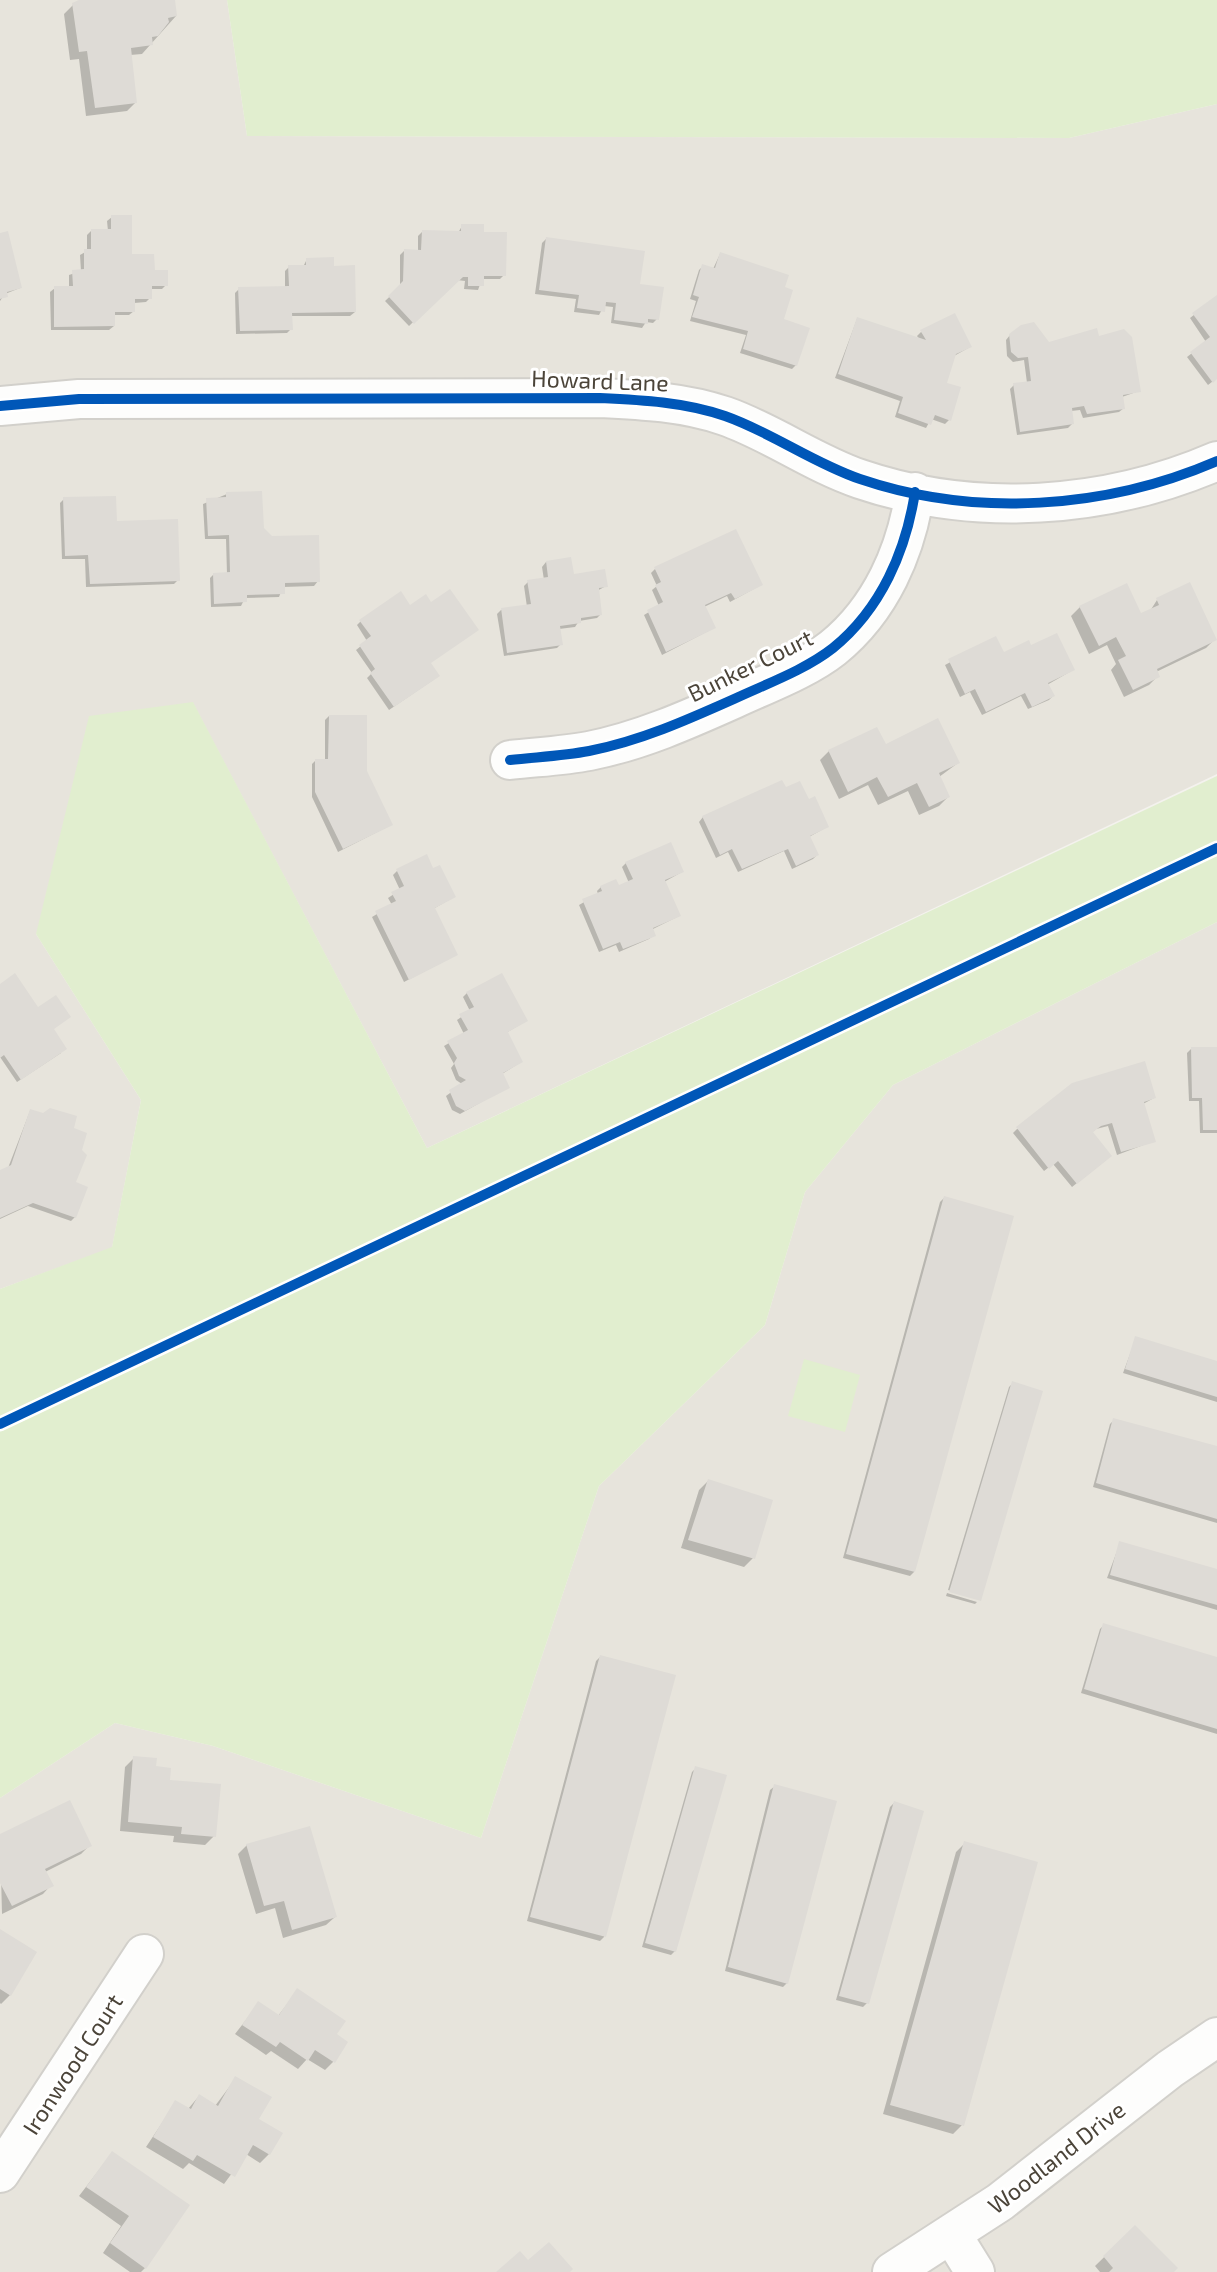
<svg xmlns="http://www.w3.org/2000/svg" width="1217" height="2272" viewBox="0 0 1217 2272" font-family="'Exo 2',sans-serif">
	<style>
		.residential { fill: #e7e4dc }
		.green { fill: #e1eecf }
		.shadow { fill: #0003 }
		.building { fill: #dedbd6 }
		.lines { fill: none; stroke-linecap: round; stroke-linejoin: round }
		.street-casing { stroke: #d2d0cb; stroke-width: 42 }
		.street { stroke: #fdfdfc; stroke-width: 38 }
		.cycleway-casing { stroke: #fff; stroke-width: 15 }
		.cycleway { stroke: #0057b8; stroke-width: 10 }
		.labels { text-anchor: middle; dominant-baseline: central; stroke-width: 6; stroke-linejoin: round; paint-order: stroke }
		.street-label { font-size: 23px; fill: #4b4439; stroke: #fff }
	</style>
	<rect width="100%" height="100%" fill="#f4f2ee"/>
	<path class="residential" d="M 0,0 L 227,0 L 247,136 L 1069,138 L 1217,104 L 1217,774 L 427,1148 L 193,703 L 36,934 L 141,1100 L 112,1248 L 0,1289 Z
		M 1217,922 L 1217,2272 L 0,2272 L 0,1798 L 115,1723 L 213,1746 L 481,1838 L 599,1486 L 765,1325 L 805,1192 L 893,1085 Z"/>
	<path class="green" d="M 227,0 L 1217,0 L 1217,104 L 1069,138 L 247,136 Z
		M 193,702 L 427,1148 L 1217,776 L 1217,922 L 893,1085 L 805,1192 L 765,1325 L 599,1486 L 481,1838 L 213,1746 L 115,1723 L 0,1798 L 0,1289 L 112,1247 L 141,1100 L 36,934 L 89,716 Z
		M 804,1359 L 860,1375 L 845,1432 L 788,1416 Z"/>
	<path class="shadow" d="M 85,0 L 173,0 L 176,16 L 142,54 L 130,55 L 136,102 L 127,111 L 86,116 L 79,59 L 70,60 L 64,14 L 73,5 Z
		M 112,217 L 130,256 L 166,285 L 162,289 L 150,289 L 150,298 L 146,302 L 134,303 L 134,311 L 129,315 L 114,315 L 114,326 L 109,330 L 51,330 L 50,292 L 55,288 L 69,288 L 69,275 L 81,271 L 80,255 L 87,251 L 87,235 L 91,231 L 108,231 L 107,221 Z
		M 462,226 L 482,234 L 504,275 L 500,279 L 482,279 L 478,290 L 464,289 L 465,281 L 457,280 L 409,326 L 385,301 L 400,287 L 400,255 L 404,251 L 418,252 L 418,236 L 422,232 L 458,233 Z
		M 0,235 L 20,288 L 5,294 L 0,301 Z
		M 546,239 L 638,286 L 657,319 L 653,323 L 646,322 L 642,328 L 611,323 L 613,307 L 604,306 L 599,315 L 574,312 L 576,299 L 535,294 L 542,243 Z
		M 720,254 L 783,289 L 781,321 L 796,365 L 792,369 L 740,353 L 746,335 L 690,321 L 696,301 L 690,299 L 699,270 L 703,266 L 713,269 Z
		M 307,259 L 332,268 L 355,312 L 350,316 L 290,316 L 291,329 L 287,333 L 236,334 L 235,293 L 239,289 L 285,288 L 285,271 L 289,267 L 303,267 Z
		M 1217,297 L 1217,378 L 1208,385 L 1187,357 L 1206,342 L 1190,318 Z
		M 857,319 L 920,340 L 917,336 L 921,332 L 970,347 L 954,356 L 944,384 L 949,420 L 945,424 L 931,419 L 926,428 L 895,417 L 900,401 L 835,378 Z
		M 1010,335 L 1049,344 L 1098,338 L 1139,391 L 1122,397 L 1124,408 L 1119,412 L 1083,418 L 1080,410 L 1071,411 L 1072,424 L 1068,428 L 1017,435 L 1010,389 L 1014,385 L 1027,383 L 1024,360 L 1013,362 L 1007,356 L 1006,340 Z
		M 227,494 L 262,528 L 318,581 L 314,586 L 283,587 L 279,597 L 245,598 L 241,606 L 211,607 L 210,578 L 214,574 L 227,574 L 226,539 L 205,539 L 203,504 Z
		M 64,499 L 116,523 L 178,580 L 174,584 L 86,587 L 85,559 L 62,559 L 60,503 Z
		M 546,562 L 573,576 L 606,586 L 597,591 L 601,614 L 597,618 L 579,621 L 575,627 L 559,629 L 561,644 L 557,648 L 504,656 L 497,614 L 501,610 L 527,607 L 524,586 L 528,582 L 544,580 L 542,567 Z
		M 655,569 L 761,585 L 730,602 L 727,596 L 704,607 L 714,628 L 662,655 L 644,615 L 659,606 L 652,590 L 657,586 L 651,573 Z
		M 1157,600 L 1215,639 L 1206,648 L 1156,672 L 1158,676 L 1149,685 L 1124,697 L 1111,670 L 1116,664 L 1107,645 L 1089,654 L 1071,616 L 1080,607 L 1141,615 L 1150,611 Z
		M 361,621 L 429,663 L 433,680 L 389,710 L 367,678 L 372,673 L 356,650 L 367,641 L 357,625 Z
		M 995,638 L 1003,654 L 1031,647 L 1073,670 L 1047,685 L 1053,696 L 1049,700 L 1028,709 L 1021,696 L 982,715 L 970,692 L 960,697 L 945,665 Z
		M 329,716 L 365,771 L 391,825 L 338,852 L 312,797 L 312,764 L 316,760 L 325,761 L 325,720 Z
		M 885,746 L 958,763 L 939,777 L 948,797 L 939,806 L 919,815 L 908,791 L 878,805 L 868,785 L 839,799 L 820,760 L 829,751 Z
		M 785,790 L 808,801 L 827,827 L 809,837 L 817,855 L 813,859 L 792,869 L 784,851 L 738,872 L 728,852 L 716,858 L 699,822 L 703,817 Z
		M 626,863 L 682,872 L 664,882 L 679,916 L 651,930 L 654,935 L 649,939 L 619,952 L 616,945 L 599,952 L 579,905 L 598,894 L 597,891 L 601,887 L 618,887 L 629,883 L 622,867 Z
		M 397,871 L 433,871 L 454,897 L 433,909 L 456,955 L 404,982 L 372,917 L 392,905 L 388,898 L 400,890 L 393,875 Z
		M 0,986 L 52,1030 L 61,1053 L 17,1082 L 0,1057 Z
		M 467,993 L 526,1021 L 506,1033 L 521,1062 L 502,1074 L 508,1087 L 460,1114 L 452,1110 L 446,1096 L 462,1084 L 456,1080 L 451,1068 L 454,1064 L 444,1046 L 464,1034 L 457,1020 L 470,1011 L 463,997 Z
		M 1217,1048 L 1217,1133 L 1200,1133 L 1199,1101 L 1189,1101 L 1187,1053 L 1191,1049 Z
		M 1154,1098 L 1143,1104 L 1154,1141 L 1117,1155 L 1108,1126 L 1096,1129 L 1091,1133 L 1106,1160 L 1072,1187 L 1053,1164 L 1044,1171 L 1013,1133 L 1017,1129 Z
		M 30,1111 L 72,1130 L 75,1217 L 71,1221 L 28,1206 L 0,1219 L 0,1172 L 8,1168 Z
		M 944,1198 L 914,1572 L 910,1576 L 843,1558 L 940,1202 Z
		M 1136,1338 L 1217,1363 L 1217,1402 L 1123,1373 Z
		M 1013,1383 L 979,1599 L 948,1590 L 1009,1387 Z
		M 1114,1420 L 1217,1448 L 1217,1523 L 1093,1487 L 1110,1424 Z
		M 708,1481 L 753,1558 L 744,1567 L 681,1548 L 699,1490 Z
		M 1120,1543 L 1217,1571 L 1217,1610 L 1107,1578 Z
		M 947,1593 L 977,1602 L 975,1604 L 946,1596 Z
		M 1104,1625 L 1217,1659 L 1217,1734 L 1081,1693 L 1100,1629 Z
		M 600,1657 L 674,1677 L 604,1937 L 600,1941 L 527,1921 L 596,1661 Z
		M 134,1758 L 154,1768 L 168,1781 L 214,1836 L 205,1845 L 173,1842 L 174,1836 L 120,1831 L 125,1767 Z
		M 696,1768 L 675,1951 L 671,1955 L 642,1947 L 692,1772 Z
		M 775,1786 L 787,1983 L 783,1987 L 725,1971 L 770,1790 Z
		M 894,1803 L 867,2003 L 863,2007 L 836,2000 L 890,1807 Z
		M 0,1836 L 90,1845 L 81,1854 L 45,1872 L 51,1885 L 43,1894 L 2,1914 Z
		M 965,1843 L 962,2125 L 953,2134 L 883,2114 L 956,1852 Z
		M 247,1845 L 335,1917 L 326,1925 L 283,1938 L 275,1908 L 256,1914 L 238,1854 Z
		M 0,1931 L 10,1995 L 1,2004 L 0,2003 Z
		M 297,1991 L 335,2035 L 333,2062 L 325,2070 L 307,2059 L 298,2069 L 271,2051 L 266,2055 L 235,2034 L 259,2003 L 278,2016 Z
		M 236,2078 L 257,2120 L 269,2154 L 260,2163 L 246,2154 L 224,2184 L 189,2163 L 183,2169 L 146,2147 L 176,2102 L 188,2109 L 199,2096 L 215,2106 Z
		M 112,2153 L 145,2268 L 141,2272 L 130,2272 L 103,2253 L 121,2226 L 79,2196 Z
		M 1135,2227 L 1171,2272 L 1100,2272 L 1095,2266 Z"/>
	<path class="building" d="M 79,0 L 175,0 L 177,16 L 168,18 L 169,22 L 158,36 L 152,37 L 153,45 L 131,48 L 137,103 L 95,108 L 87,51 L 79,52 L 72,3 Z
		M 111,215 L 132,215 L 132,254 L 154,254 L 155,270 L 168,270 L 168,286 L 152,286 L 152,299 L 135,299 L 135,312 L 115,312 L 115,326 L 54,327 L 54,286 L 73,286 L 72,270 L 84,269 L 84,249 L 91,249 L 91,229 L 111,229 Z
		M 461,224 L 484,224 L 484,232 L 507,232 L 506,276 L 484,276 L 484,286 L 468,286 L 468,277 L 463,277 L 414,324 L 388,296 L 403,281 L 404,249 L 421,250 L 422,230 L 461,231 Z
		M 8,231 L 22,288 L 7,292 L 8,297 L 0,299 L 0,233 Z
		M 546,237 L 645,251 L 640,284 L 664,287 L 659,320 L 648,319 L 648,324 L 614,320 L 616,303 L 606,302 L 605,312 L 577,308 L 579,295 L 539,290 Z
		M 720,252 L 789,275 L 785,287 L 793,290 L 784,319 L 810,328 L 797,366 L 743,349 L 748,331 L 692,317 L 699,297 L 693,295 L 702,264 L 715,268 Z
		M 334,257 L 334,266 L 355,265 L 356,312 L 292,313 L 293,330 L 240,331 L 238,287 L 289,286 L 288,265 L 306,265 L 306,258 Z
		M 1217,295 L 1217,379 L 1213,383 L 1190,352 L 1210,337 L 1192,313 Z
		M 955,313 L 972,347 L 956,354 L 947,383 L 961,387 L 951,421 L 935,415 L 931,425 L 898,413 L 903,397 L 838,374 L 857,317 L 926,340 L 920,330 Z
		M 1034,322 L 1049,342 L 1097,328 L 1099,336 L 1124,329 L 1132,337 L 1141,392 L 1123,395 L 1125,409 L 1087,414 L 1084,406 L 1072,408 L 1074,424 L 1020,432 L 1013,383 L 1031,381 L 1028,357 L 1018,358 L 1011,352 L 1009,334 L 1021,325 Z
		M 262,491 L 264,528 L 272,536 L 319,535 L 320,582 L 285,583 L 285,594 L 247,595 L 247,602 L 214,604 L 213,573 L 230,572 L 229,535 L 208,536 L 206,498 L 226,497 L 226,492 Z
		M 116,496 L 117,521 L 178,519 L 180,581 L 90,584 L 88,555 L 65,556 L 63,497 Z
		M 736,529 L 763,585 L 735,599 L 731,593 L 705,605 L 716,628 L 666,652 L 647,610 L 663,602 L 655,585 L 661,582 L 654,567 Z
		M 571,557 L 574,574 L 605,569 L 608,587 L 599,588 L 602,615 L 581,618 L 581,623 L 560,626 L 563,645 L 507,653 L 501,608 L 531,604 L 527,580 L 548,577 L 546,561 Z
		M 1190,582 L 1217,640 L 1157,669 L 1160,677 L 1133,690 L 1118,660 L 1126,656 L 1116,637 L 1099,646 L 1079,606 L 1127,583 L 1141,613 L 1159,605 L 1156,598 Z
		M 450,589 L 479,630 L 431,663 L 440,676 L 394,707 L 370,673 L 375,669 L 359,645 L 371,636 L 359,620 L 401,591 L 410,605 L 426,594 L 431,602 Z
		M 1057,633 L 1075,670 L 1048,683 L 1055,696 L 1032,707 L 1025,693 L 986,712 L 975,689 L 965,694 L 948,659 L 996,636 L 1004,652 L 1029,640 L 1031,645 Z
		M 329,715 L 367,715 L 367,771 L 393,825 L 343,849 L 315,792 L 315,759 L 328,759 Z
		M 938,718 L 960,763 L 939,773 L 950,797 L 929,807 L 917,783 L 888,797 L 877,777 L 848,792 L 828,750 L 877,727 L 886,744 Z
		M 782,780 L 786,787 L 800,781 L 809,799 L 815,796 L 829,827 L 810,836 L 819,855 L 796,866 L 788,849 L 742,869 L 732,849 L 720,855 L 702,816 Z
		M 671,842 L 684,872 L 665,880 L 681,916 L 653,928 L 656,936 L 623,949 L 620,942 L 603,949 L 582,899 L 602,891 L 600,886 L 616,879 L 619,885 L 633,879 L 625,862 Z
		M 427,854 L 433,868 L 440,865 L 456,897 L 435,908 L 458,955 L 409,980 L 375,911 L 396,901 L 391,892 L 404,886 L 396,869 Z
		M 15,973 L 38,1007 L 56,995 L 71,1017 L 54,1029 L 67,1049 L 21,1080 L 4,1055 L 0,1058 L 0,984 Z
		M 502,973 L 528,1021 L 508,1032 L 523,1062 L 503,1073 L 510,1088 L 465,1111 L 456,1106 L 449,1090 L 466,1080 L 459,1076 L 454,1063 L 457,1058 L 447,1041 L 468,1030 L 459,1014 L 474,1007 L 466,992 Z
		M 1191,1047 L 1217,1047 L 1217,1130 L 1203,1130 L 1202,1098 L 1192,1098 Z
		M 1145,1061 L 1156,1098 L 1144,1102 L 1156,1142 L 1121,1152 L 1112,1123 L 1101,1126 L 1093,1132 L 1112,1156 L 1077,1184 L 1058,1161 L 1049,1169 L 1016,1127 L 1072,1083 Z
		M 50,1108 L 77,1116 L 74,1128 L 87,1133 L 82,1150 L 87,1155 L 76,1182 L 88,1187 L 76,1218 L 33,1203 L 0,1218 L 0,1170 L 11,1165 L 30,1109 L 43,1113 Z
		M 944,1196 L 1014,1216 L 915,1572 L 846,1554 Z
		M 1135,1336 L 1217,1361 L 1217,1397 L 1125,1369 Z
		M 1012,1381 L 1043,1391 L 981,1601 L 949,1592 Z
		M 1113,1418 L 1217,1446 L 1217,1519 L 1096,1483 Z
		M 708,1479 L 773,1500 L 755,1559 L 688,1540 Z
		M 1119,1541 L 1217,1569 L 1217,1605 L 1110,1575 Z
		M 1103,1623 L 1217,1657 L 1217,1729 L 1084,1689 Z
		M 600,1655 L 676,1675 L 606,1937 L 530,1917 Z
		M 133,1756 L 157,1758 L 156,1766 L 171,1768 L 170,1780 L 221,1784 L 216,1837 L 181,1834 L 182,1827 L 128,1822 Z
		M 695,1766 L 727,1775 L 676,1952 L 645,1943 Z
		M 774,1784 L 837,1801 L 788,1984 L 728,1967 Z
		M 70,1800 L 92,1846 L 45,1869 L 54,1886 L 12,1906 L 0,1883 L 0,1834 Z
		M 894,1801 L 924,1811 L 869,2004 L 839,1996 Z
		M 310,1826 L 337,1917 L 292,1930 L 284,1901 L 264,1906 L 246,1844 Z
		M 964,1841 L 1038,1862 L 964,2126 L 890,2105 Z
		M 0,1929 L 37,1952 L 11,1996 L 0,1989 Z
		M 297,1988 L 346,2021 L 337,2034 L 348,2042 L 335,2063 L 315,2050 L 308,2061 L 280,2042 L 276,2047 L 242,2025 L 258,2001 L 279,2015 Z
		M 235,2076 L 272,2097 L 259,2119 L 283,2133 L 270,2155 L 253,2145 L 235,2177 L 197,2155 L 193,2161 L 153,2137 L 175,2100 L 191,2109 L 199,2094 L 218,2106 Z
		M 112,2151 L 190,2205 L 146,2269 L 110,2243 L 129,2216 L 86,2187 Z
		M 1135,2225 L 1178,2268 L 1174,2272 L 1109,2272 L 1113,2268 L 1103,2256 Z
		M 549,2242 L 573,2269 L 570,2272 L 496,2272 L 520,2251 L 528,2260 Z"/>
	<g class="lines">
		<defs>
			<path id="street" d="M 0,406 L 79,399 L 600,398 C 642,400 684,402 725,416 C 771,432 813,463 860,479 C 975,518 1106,509 1217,461
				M 510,760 C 536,757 563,756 589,751 C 640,741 687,720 734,699 C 766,684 805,670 833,648 C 881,609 906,551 915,492
				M 0,2173 L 144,1954
				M 952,2235 L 975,2272
				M 892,2272 L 1000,2202 L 1170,2069 L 1217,2037"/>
		</defs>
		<use href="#street" class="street-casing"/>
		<use href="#street" class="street"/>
		<defs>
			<path id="cycleway" d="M 0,406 L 79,399 L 600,398 C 642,400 684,402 725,416 C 771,432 813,463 860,479 C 975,518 1106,509 1217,461
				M 510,760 C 536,757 563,756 589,751 C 640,741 687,720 734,699 C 766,684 805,670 833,648 C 881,609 906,551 915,492
				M 0,1424 L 1217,848"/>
		</defs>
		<use href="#cycleway" class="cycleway-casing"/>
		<use href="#cycleway" class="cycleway"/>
	</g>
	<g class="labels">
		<g class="street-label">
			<text transform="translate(600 380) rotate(2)">Howard Lane</text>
			<text transform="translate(750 665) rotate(-26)">Bunker Court</text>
			<text transform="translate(72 2064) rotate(-57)">Ironwood Court</text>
			<text transform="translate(1056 2157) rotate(-38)">Woodland Drive</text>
		</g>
	</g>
</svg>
